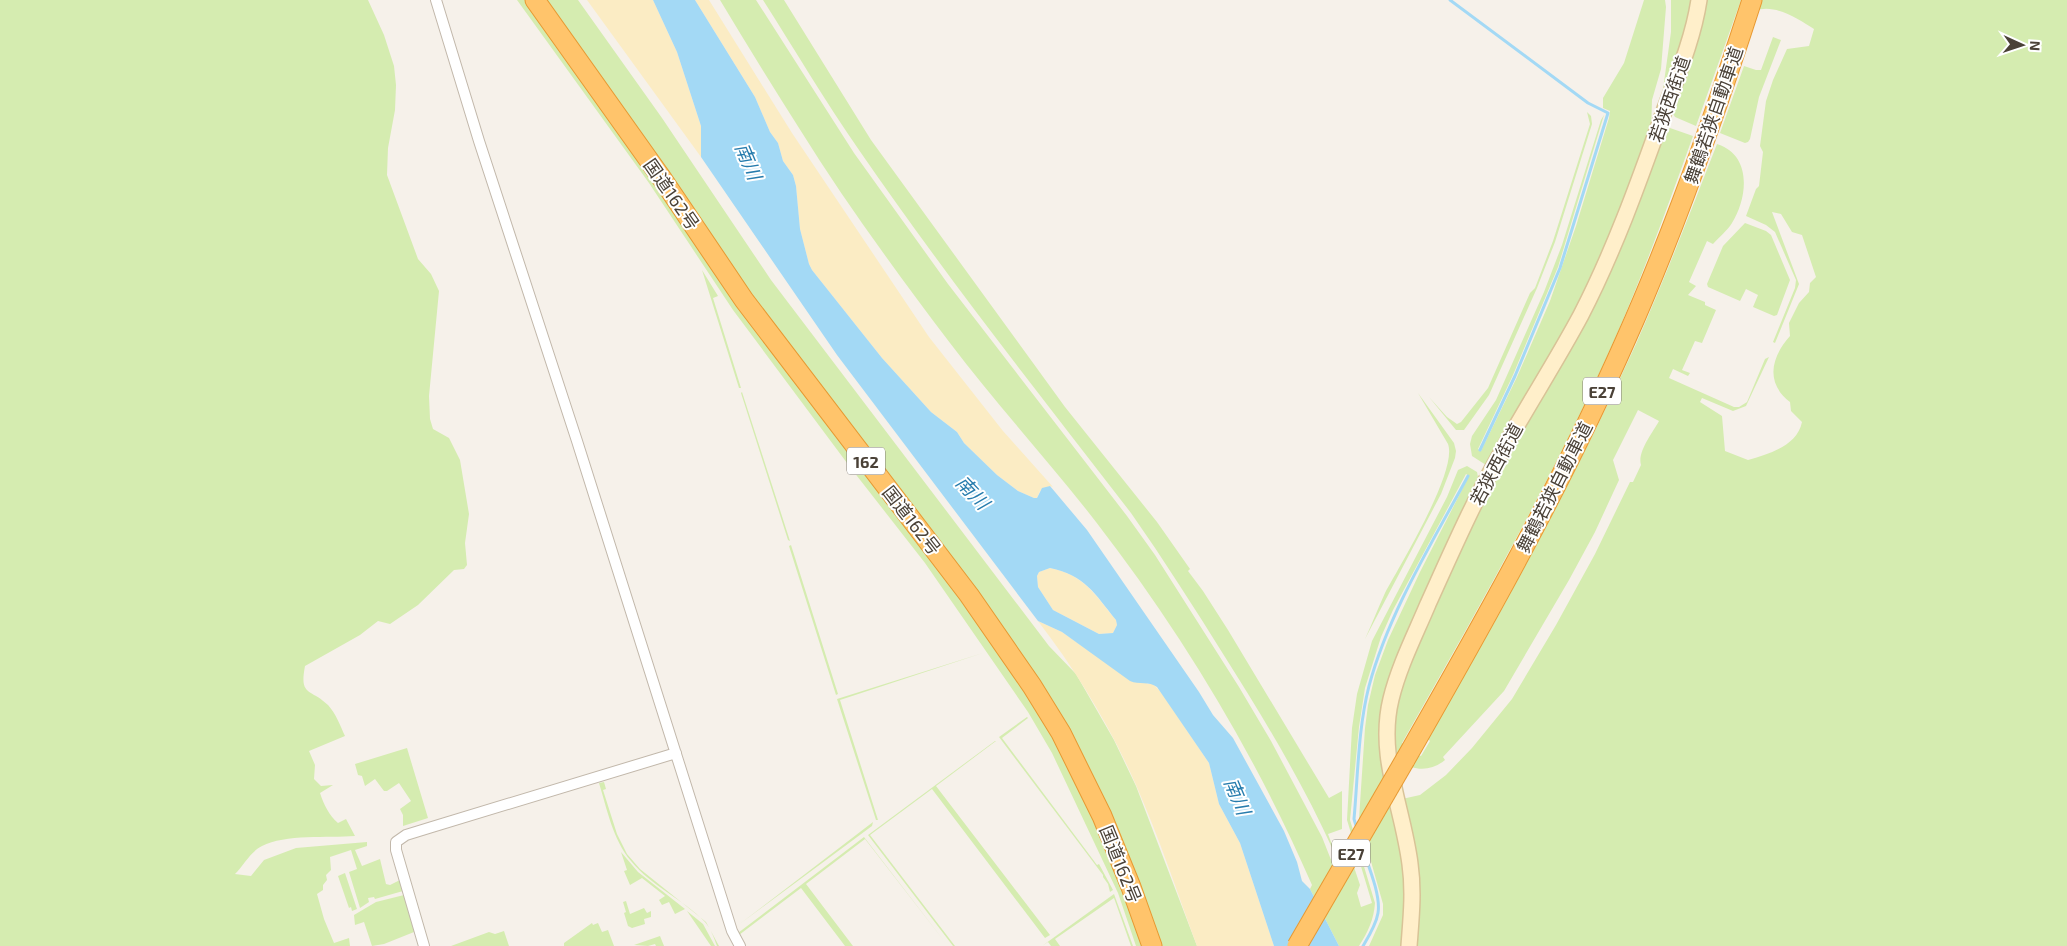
<svg xmlns="http://www.w3.org/2000/svg" width="2067" height="946" viewBox="0 0 2067 946" font-family="'Exo 2','Noto Sans JP',sans-serif">
	<style>
		.green { fill: #d5ecb0 }
		.sand { fill: #fbecc4 }
		.water { fill: #a3d9f5; fill-rule: evenodd }
		.lines { fill: none; stroke-linecap: round; stroke-linejoin: round }
		.stream { stroke: #a3d9f5; stroke-width: 3 }
		.street-casing { stroke: #c2b8ab; stroke-width: 12 }
		.secondary-casing { stroke: #d8c397; stroke-width: 18 }
		.highway-casing { stroke: #e79932; stroke-width: 21 }
		.street { stroke: #fff; stroke-width: 10 }
		.secondary { stroke: #ffefca; stroke-width: 15 }
		.highway { stroke: #ffc46b; stroke-width: 19 }
		.highway-bridge-casing { stroke: #e79932; stroke-width: 21; stroke-linecap: butt }
		.highway-bridge { stroke: #ffc46b; stroke-width: 19 }
		.labels { text-anchor: middle; dominant-baseline: central; stroke-width: 4; stroke-linejoin: round; paint-order: stroke }
		.shield { fill: #fff; stroke: #807a73; stroke-width: 1 }
		.shield-label { font-size: 16px; font-weight: bold; fill: #4a4137 }
		.street-label { font-size: 18px; fill: #4a4137; stroke: #fff }
		.water-label { font-size: 19px; font-style: italic; fill: #267cad; stroke: #fff }
	</style>
	<rect width="100%" height="100%" fill="#f6f1ea"/>
	<path class="green" d="M 0,0 L 368,0 L 384,35 L 394,66 L 396,85 L 395,110 L 388,148 L 387,175 L 418,259 L 431,274 L 439,291 L 429,396 L 430,419 L 433,429 L 449,438 L 460,460 L 469,514 L 465,543 L 467,565 L 464,569 L 454,570 L 418,605 L 390,624 L 378,621 L 360,635 L 305,666 C 299,697 311,688 328,705 C 336,714 340,725 345,736 L 309,751 L 315,765 L 314,779 L 321,786 L 333,785 L 320,793 C 324,805 329,815 338,823 L 346,819 L 355,836 C 328,838 285,834 262,846 C 250,852 244,865 235,874 L 251,876 L 264,860 L 296,848 L 367,842 L 367,846 L 355,850 L 362,866 L 380,859 L 386,884 L 390,885 L 400,880 L 403,891 L 375,899 L 374,897 L 368,898 L 369,902 L 360,908 L 349,872 L 357,869 L 351,850 L 330,857 L 331,870 L 326,875 L 327,880 L 323,885 L 323,890 L 317,894 L 324,919 L 334,943 L 349,938 L 350,946 L 0,946 Z
		M 517,0 L 529,0 L 965,598 L 1071,764 L 1148,946 L 1136,946 L 1118,893 L 1052,753 L 1028,712 L 925,563 L 850,467 L 733,310 L 649,183 Z
		M 541,0 L 578,0 L 662,118 L 771,280 L 1049,646 L 1076,674 L 1114,740 L 1136,786 L 1197,946 L 1158,946 L 1094,788 Z
		M 720,0 L 756,0 L 854,153 L 948,284 L 1127,516 L 1155,555 L 1239,687 L 1271,741 L 1322,837 L 1339,880 L 1346,877 L 1335,850 L 1347,846 L 1360,885 L 1357,893 L 1361,907 L 1372,903 L 1347,820 L 1352,728 L 1357,694 L 1372,641 L 1447,497 L 1458,470 L 1467,466 L 1477,472 L 1479,482 L 1380,741 C 1382,786 1400,828 1405,873 C 1408,896 1404,922 1403,946 L 1369,946 L 1383,915 L 1383,904 L 1359,819 L 1365,728 L 1368,705 L 1375,675 L 1388,640 L 1420,572 L 1469,476 L 1466,474 L 1393,610 L 1381,637 L 1365,688 L 1359,727 L 1350,820 L 1375,903 C 1374,919 1368,932 1359,946 L 1339,946 L 1310,889 L 1312,885 C 1256,756 1182,633 1096,522 C 1049,461 996,404 950,343 C 897,273 845,202 799,128 C 772,86 746,43 720,0 Z
		M 763,0 L 784,0 L 871,140 L 1065,407 L 1157,522 L 1190,569 L 1188,571 L 1203,591 L 1228,630 L 1329,798 L 1342,791 L 1342,829 L 1328,834 L 1334,850 L 1333,850 C 1303,783 1264,719 1225,657 C 1195,609 1164,560 1131,513 C 1039,394 945,275 859,150 C 825,101 795,50 763,0 Z
		M 1644,0 L 1665,0 L 1666,7 L 1661,69 L 1652,100 L 1651,133 L 1630,190 L 1575,313 L 1486,465 L 1472,456 L 1470,444 L 1472,436 L 1496,400 L 1544,292 L 1562,245 L 1601,120 L 1604,115 L 1558,267 L 1513,375 L 1478,449 L 1481,451 L 1517,377 L 1550,301 L 1576,226 L 1609,118 L 1610,111 L 1603,108 L 1603,98 L 1624,63 Z
		M 1671,0 L 1693,0 L 1686,30 L 1665,92 L 1663,89 L 1671,32 Z
		M 1704,0 L 1741,0 L 1696,126 L 1675,117 L 1672,112 Z
		M 1759,0 L 2067,0 L 2067,946 L 1415,946 L 1402,799 L 1420,795 L 1446,775 L 1472,748 L 1512,699 L 1556,625 L 1595,554 L 1630,482 L 1633,482 L 1641,465 C 1637,452 1653,432 1659,421 L 1638,410 L 1613,460 L 1619,480 L 1595,532 L 1569,580 L 1504,691 L 1443,757 L 1445,760 C 1435,768 1424,771 1411,767 L 1418,755 L 1421,756 L 1430,741 L 1428,739 C 1503,610 1574,480 1636,344 C 1665,278 1691,211 1717,144 C 1752,155 1748,197 1732,223 C 1727,231 1719,237 1713,244 L 1707,241 L 1689,282 L 1696,286 L 1688,295 L 1705,302 L 1705,305 L 1716,310 L 1702,343 L 1695,341 L 1682,370 L 1690,373 L 1688,376 L 1673,369 L 1669,378 L 1734,407 L 1739,407 L 1747,402 L 1765,359 L 1769,357 L 1746,406 L 1733,411 L 1702,398 L 1700,402 L 1722,416 L 1725,451 L 1748,460 C 1769,454 1797,446 1802,422 L 1791,411 L 1790,402 C 1765,383 1771,357 1790,336 L 1789,323 L 1799,303 L 1809,292 L 1810,283 L 1816,277 L 1802,235 L 1792,232 L 1781,214 L 1772,212 L 1799,284 L 1775,343 L 1773,342 L 1795,288 L 1796,280 L 1775,232 L 1766,225 L 1746,216 L 1756,189 L 1759,186 L 1763,152 L 1760,146 L 1766,101 L 1773,80 L 1787,49 L 1809,46 L 1814,29 C 1798,19 1774,3 1755,11 Z
		M 1773,37 L 1781,40 L 1759,97 L 1750,139 L 1748,142 L 1745,143 L 1720,133 L 1744,66 L 1756,70 L 1761,70 Z
		M 1587,112 L 1591,116 L 1592,124 L 1555,242 L 1537,288 L 1489,395 L 1464,430 L 1456,430 L 1429,397 L 1447,417 L 1457,424 L 1461,422 L 1488,388 L 1530,293 L 1535,288 L 1553,241 L 1590,124 Z
		M 1670,128 L 1693,136 C 1669,203 1645,269 1617,334 C 1555,475 1478,609 1402,743 L 1404,744 L 1396,758 L 1393,756 L 1394,726 L 1398,699 L 1408,667 L 1455,560 L 1664,132 Z
		M 1745,223 L 1766,231 L 1771,235 L 1790,280 L 1777,315 L 1774,316 L 1753,307 L 1758,295 L 1746,289 L 1740,301 L 1708,287 L 1707,284 L 1723,246 Z
		M 702,270 L 718,296 L 713,298 L 741,388 L 739,388 Z
		M 742,392 L 790,541 L 788,540 L 741,393 Z
		M 1418,393 L 1454,443 L 1456,451 L 1455,458 L 1441,494 L 1365,639 C 1372,624 1378,608 1385,593 C 1400,565 1458,471 1448,444 Z
		M 791,545 L 838,694 L 836,695 L 789,546 Z
		M 983,653 L 840,700 L 878,820 L 876,820 L 837,699 Z
		M 1027,717 L 1028,718 L 1002,738 L 1097,865 L 1099,864 L 1113,890 L 1110,892 L 1108,884 L 1103,877 L 1103,875 L 999,737 Z
		M 995,741 L 996,741 L 936,786 L 1050,935 L 1045,938 L 932,789 L 870,835 L 955,946 L 953,946 L 868,835 Z
		M 407,748 L 428,818 L 403,826 L 403,815 L 400,809 L 411,801 L 399,783 L 387,791 L 384,791 L 375,779 L 365,786 L 362,776 L 358,775 L 355,764 Z
		M 604,782 L 606,789 L 603,790 L 617,834 L 627,854 L 640,869 L 706,922 L 719,946 L 717,946 C 714,938 711,929 705,922 C 683,899 651,886 631,861 C 613,840 607,809 599,783 Z
		M 873,822 L 872,826 L 741,923 Z
		M 864,837 L 948,946 L 865,839 L 806,884 L 853,946 L 845,946 L 801,888 L 739,935 L 738,933 Z
		M 621,852 L 638,872 L 685,909 L 675,914 L 669,902 L 662,905 L 659,900 L 665,896 L 642,878 L 630,885 L 624,871 L 627,870 Z
		M 345,873 L 357,909 L 352,911 L 351,907 L 349,908 L 338,876 Z
		M 1114,894 L 1133,946 L 1131,946 L 1114,898 L 1055,939 L 1060,946 L 1051,946 L 1048,942 L 1042,946 Z
		M 404,895 L 414,932 L 384,944 L 372,946 L 364,922 L 355,925 L 354,915 L 376,902 Z
		M 626,901 L 630,914 L 644,908 L 647,913 L 651,911 L 651,917 L 644,919 L 645,924 L 632,928 L 628,926 L 624,913 L 626,912 L 623,902 Z
		M 687,911 L 703,924 L 715,946 L 711,946 Z
		M 592,923 L 593,925 L 598,923 L 602,932 L 608,930 L 614,946 L 564,946 L 564,943 Z
		M 504,931 L 509,946 L 451,946 L 489,932 L 495,934 Z
		M 660,936 L 664,946 L 656,946 L 655,944 L 648,946 L 634,945 Z"/>
	<path class="sand" d="M 587,0 L 653,0 L 677,52 L 701,126 L 701,157 Z
		M 695,0 L 709,0 L 792,133 L 929,337 L 1003,431 L 1053,487 L 1050,486 L 1040,491 L 1037,498 L 1034,498 L 1018,491 L 997,475 L 964,443 L 957,432 L 931,412 L 882,358 L 812,270 L 809,264 L 800,229 L 796,186 L 793,175 L 783,161 L 778,143 L 770,132 L 755,97 Z
		M 1050,568 C 1085,575 1095,595 1116,620 L 1117,625 L 1113,633 L 1099,634 L 1053,610 L 1038,587 L 1037,576 L 1039,572 Z
		M 1038,621 L 1062,632 L 1085,648 L 1148,684 L 1153,684 L 1161,692 L 1209,763 L 1219,804 L 1240,843 L 1274,946 L 1197,946 C 1177,892 1159,837 1136,785 C 1110,726 1077,672 1038,621 Z"/>
	<path class="water" d="M 653,0 L 695,0 L 755,97 L 770,132 L 778,143 L 783,161 L 793,175 L 796,186 L 800,229 L 809,264 L 812,270 L 882,358 L 931,412 L 957,432 L 964,443 L 997,475 L 1018,491 L 1034,498 L 1037,498 L 1042,488 L 1050,486 L 1087,530 L 1199,692 L 1213,715 L 1233,738 L 1284,831 L 1297,862 L 1302,881 L 1310,889 L 1339,946 L 1274,946 L 1240,843 L 1219,804 L 1209,763 L 1157,687 C 1149,681 1139,685 1130,681 L 1062,632 L 1038,621 L 837,355 L 701,157 L 701,126 L 677,52 ZM 1050,568 C 1085,575 1095,594 1116,620 L 1117,625 L 1113,633 L 1099,634 L 1053,610 L 1038,587 L 1037,576 L 1039,572 Z"/>
	<g class="lines">
		<path class="stream" d="M 1450,0 L 1588,103 L 1608,113 L 1560,268 L 1515,376 L 1480,450
			M 1357,829 L 1354,819 C 1358,775 1358,729 1369,686 C 1389,612 1432,543 1468,476
			M 1362,847 C 1368,865 1381,895 1378,913 C 1376,925 1369,936 1363,946"/>
		<defs>
			<path id="street" d="M 436,0 L 479,141 L 577,441 L 732,931 L 740,946
				M 424,946 L 396,850 L 396,842 L 406,835 L 432,827 L 676,753"/>
			<path id="secondary" d="M 1409,946 C 1411,919 1414,892 1410,864 C 1403,808 1377,756 1391,699 C 1399,666 1415,635 1428,604 C 1452,551 1475,498 1504,448 C 1529,403 1557,360 1581,315 C 1614,251 1638,184 1662,117 C 1676,79 1693,40 1699,0"/>
			<path id="highway" d="M 535,0 L 663,180 L 744,300 L 969,595 L 1032,686 L 1061,733 L 1102,816 L 1131,887 L 1152,946
				M 1405,760 C 1484,622 1562,484 1626,339 C 1675,229 1715,115 1752,0"/>
		</defs>
		<use href="#street" class="street-casing"/>
		<use href="#secondary" class="secondary-casing"/>
		<use href="#highway" class="highway-casing"/>
		<use href="#street" class="street"/>
		<use href="#secondary" class="secondary"/>
		<use href="#highway" class="highway"/>
		<defs>
			<path id="highway-bridge" d="M 1297,946 L 1405,760"/>
		</defs>
		<use href="#highway-bridge" class="highway-bridge-casing"/>
		<use href="#highway-bridge" class="highway-bridge"/>
	</g>
	<g class="labels">
		<g class="shield">
			<rect x="1583" y="377.5" width="38" height="27" rx="4"/>
			<rect x="847" y="447.5" width="38" height="27" rx="4"/>
			<rect x="1332" y="839.5" width="38" height="27" rx="4"/>
		</g>
		<g class="shield-label">
			<text x="1602" y="391">E27</text>
			<text x="866" y="461">162</text>
			<text x="1351" y="853">E27</text>
		</g>
		<g class="street-label">
			<text transform="translate(1669 99) rotate(-71)">若狭西街道</text>
			<text transform="translate(1713 115) rotate(-71)">舞鶴若狭自動車道</text>
			<text transform="translate(672 194) rotate(55)">国道162号</text>
			<text transform="translate(1496 464) rotate(-62)">若狭西街道</text>
			<text transform="translate(1554 487) rotate(-63)">舞鶴若狭自動車道</text>
			<text transform="translate(912 520) rotate(52)">国道162号</text>
			<text transform="translate(1121 864) rotate(68)">国道162号</text>
		</g>
		<g class="water-label">
			<text transform="translate(749 161) rotate(67)">南川</text>
			<text transform="translate(973 492) rotate(46)">南川</text>
			<text transform="translate(1238 796) rotate(67)">南川</text>
		</g>
	</g>
	<g transform="translate(2022 45) rotate(93)" stroke="#ffffff" stroke-width="4" paint-order="stroke">
	<path d="M0-4L9 19L0 12L-9 19Z" fill="#4a4137"/>
	<text y="-8" font-size="14" font-weight="bold" text-anchor="middle" fill="#4a4137">N</text>
	</g>
</svg>
